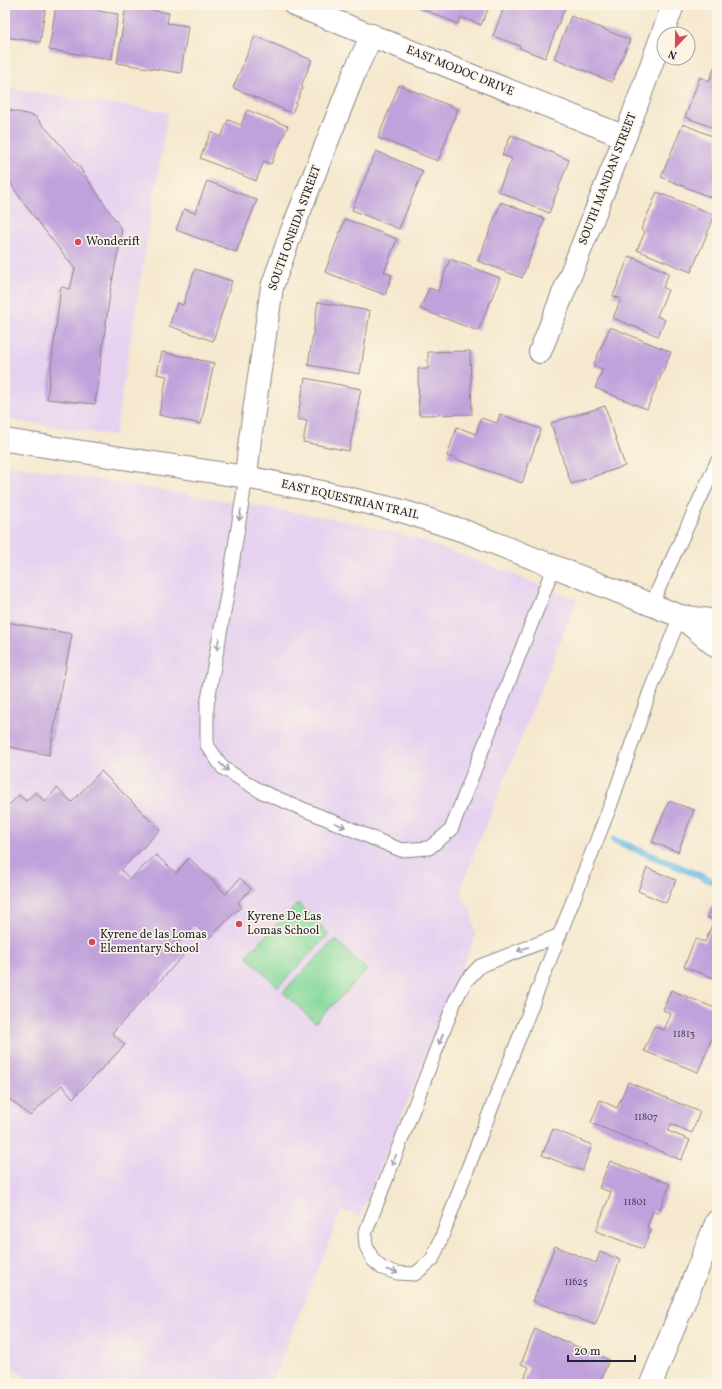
<svg xmlns="http://www.w3.org/2000/svg" width="722" height="1389" viewBox="0 0 722 1389" font-family="Vollkorn,serif">
	<style>
		.built { fill: #e6d2f0 }
		.green { fill: #84d99b; stroke: #537e6b }
		.lines { fill: none; stroke-linecap: round; stroke-linejoin: round }
		.stream { stroke: #68bae4; stroke-width: 7 }
		.building { fill: #bfa1dc }
		.lane-casing { stroke: #8c8584; stroke-width: 15 }
		.street-casing { stroke: #8c8584; stroke-width: 24 }
		.secondary-casing { stroke: #8c8584; stroke-width: 24 }
		.lane { stroke: #fff; stroke-width: 13 }
		.street { stroke: #fff; stroke-width: 22 }
		.secondary { stroke: #fff; stroke-width: 22 }
		.oneway { stroke: #9c9ca7 }
		.poi-dot { fill: #d1495b; stroke: #fcf5e5; stroke-width: 1.5 }
		.labels { text-anchor: middle; dominant-baseline: central; stroke-width: 3.5; stroke-linejoin: round; paint-order: stroke }
		.number-label { font-size: 10px; fill: #494263 }
		.street-label { font-size: 12px; fill: #22223b; stroke: #fcf5e5 }
		.poi-label { font-size: 12px; fill: #22223b; stroke: #fcf5e5; text-anchor: start }
	</style>
	<rect width="100%" height="100%" fill="#fcf5e5"/>
	<filter id="ink" filterUnits="userSpaceOnUse"><feTurbulence type="fractalNoise" baseFrequency=".025" numOctaves="2"/><feDisplacementMap in="SourceGraphic" scale="8" xChannelSelector="R" yChannelSelector="G"/><feConvolveMatrix kernelMatrix="1 2 1 2 8 2 1 2 1" color-interpolation-filters="sRGB"/></filter>
	<filter id="wash" filterUnits="userSpaceOnUse"><feTurbulence type="fractalNoise" baseFrequency=".012" numOctaves="4" result="noise"/><feDisplacementMap in="SourceGraphic" scale="16" xChannelSelector="R" yChannelSelector="G"/><feGaussianBlur stdDeviation="0.9" result="paint"/><feColorMatrix in="noise" values="0 0 0 0 0 0 0 0 0 0 0 0 0 0 0 0 0 1.4 0 .05"/><feComposite in="paint" operator="in"/></filter>
	<g filter="url(#wash)">
		<rect width="100%" height="100%" fill="#f5e8ce"/>
		<path class="built" d="M 5,88 L 168,112 L 115,436 L 5,419 Z
			M 5,464 L 346,521 L 412,537 L 509,573 L 577,600 L 462,884 L 463,898 L 472,912 L 475,936 L 360,1217 L 342,1210 L 271,1384 L 33,1384 L 5,1360 Z"/>
		<path class="green" d="M 298,903 L 329,934 L 278,987 L 246,956 Z
			M 335,939 L 367,970 L 315,1023 L 283,992 Z"/>
		<g class="lines">
			<path class="stream" d="M 614,840 L 717,883"/>
		</g>
		<g id="blocks">
			<path class="building" d="M 5,5 L 46,5 L 40,42 L 5,37 Z
				M 56,5 L 98,5 L 98,11 L 118,14 L 112,59 L 49,50 Z
				M 421,5 L 490,5 L 481,25 L 461,17 L 458,24 L 420,8 Z
				M 505,5 L 566,5 L 545,58 L 519,48 L 520,46 L 493,36 Z
				M 126,6 L 169,13 L 167,23 L 188,26 L 181,73 L 117,63 Z
				M 571,16 L 630,40 L 612,82 L 554,58 Z
				M 255,36 L 312,60 L 301,86 L 303,87 L 292,113 L 233,88 Z
				M 717,61 L 717,129 L 685,117 L 700,77 L 709,81 Z
				M 399,85 L 458,109 L 438,161 L 378,138 Z
				M 5,109 L 35,116 L 78,165 L 122,230 L 110,293 L 95,404 L 47,399 L 61,287 L 70,289 L 75,269 L 25,205 L 5,175 Z
				M 247,110 L 288,126 L 271,164 L 264,161 L 256,181 L 200,158 L 211,132 L 221,137 L 228,120 L 241,125 Z
				M 683,124 L 717,138 L 717,200 L 661,177 Z
				M 511,135 L 569,160 L 549,213 L 498,191 L 512,159 L 502,155 Z
				M 376,151 L 423,171 L 399,229 L 352,210 Z
				M 207,181 L 257,200 L 236,252 L 176,230 L 184,209 L 195,213 Z
				M 657,192 L 715,215 L 691,272 L 637,250 L 645,232 L 641,230 Z
				M 501,202 L 545,219 L 522,278 L 478,261 Z
				M 345,219 L 397,239 L 384,272 L 392,275 L 385,295 L 325,272 Z
				M 629,256 L 669,273 L 663,287 L 668,290 L 657,316 L 665,320 L 658,336 L 613,318 L 621,299 L 613,296 Z
				M 450,259 L 500,278 L 478,331 L 420,309 L 429,288 L 438,291 Z
				M 195,269 L 232,281 L 213,341 L 169,326 L 177,303 L 183,305 Z
				M 318,302 L 370,311 L 360,374 L 308,365 Z
				M 610,327 L 671,352 L 647,409 L 595,388 L 603,369 L 593,366 Z
				M 470,351 L 472,414 L 419,415 L 418,369 L 428,369 L 428,352 Z
				M 162,352 L 214,363 L 201,424 L 159,415 L 167,376 L 157,374 Z
				M 305,378 L 361,389 L 349,451 L 303,442 L 307,421 L 297,419 Z
				M 605,406 L 625,466 L 571,484 L 551,423 Z
				M 500,414 L 541,429 L 522,483 L 447,456 L 457,427 L 476,434 L 481,418 L 497,423 Z
				M 5,614 L 8,614 L 6,622 L 72,634 L 49,755 L 5,746 Z
				M 101,771 L 160,830 L 121,870 L 130,879 L 156,855 L 176,873 L 189,858 L 226,894 L 240,878 L 251,889 L 238,902 L 241,907 L 209,938 L 195,925 L 175,945 L 183,956 L 112,1033 L 125,1045 L 73,1098 L 62,1085 L 30,1116 L 5,1095 L 5,803 L 8,806 L 19,795 L 26,801 L 36,792 L 45,802 L 57,788 L 72,802 Z
				M 669,801 L 694,810 L 678,852 L 652,842 Z
				M 647,868 L 676,880 L 666,903 L 638,891 Z
				M 713,903 L 717,905 L 717,979 L 684,967 L 695,939 L 705,942 L 714,920 L 707,917 Z
				M 671,990 L 717,1009 L 717,1041 L 712,1038 L 698,1072 L 644,1051 L 654,1026 L 664,1030 L 671,1014 L 663,1010 Z
				M 628,1082 L 700,1112 L 692,1133 L 671,1124 L 668,1131 L 690,1140 L 681,1160 L 591,1123 L 600,1100 L 617,1108 Z
				M 553,1129 L 592,1145 L 582,1171 L 542,1155 Z
				M 610,1161 L 670,1184 L 658,1214 L 653,1211 L 647,1228 L 651,1230 L 643,1249 L 596,1231 L 611,1192 L 599,1188 Z
				M 555,1246 L 596,1263 L 600,1252 L 620,1260 L 595,1325 L 533,1301 Z
				M 535,1329 L 609,1360 L 599,1384 L 522,1384 L 529,1367 L 521,1364 Z"/>
		</g>
	</g>
	<g filter="url(#ink)">
		<use href="#blocks" fill-opacity="0" stroke="#8c8584" stroke-width="1"/>
		<g class="lines">
			<defs>
				<path id="lane" d="M 246,477 L 229,584 L 207,705 L 207,745 L 223,768 L 260,791 L 401,850 L 429,848 L 451,830 L 554,566
					M 651,605 L 717,462
					M 560,935 L 480,966 L 465,982 L 455,1001 L 365,1234 L 366,1246 L 373,1260 L 382,1268 L 397,1273 L 415,1274 L 432,1260 L 440,1242 L 464,1178 L 611,804 L 649,694 L 680,616"/>
				<path id="street" d="M 295,5 L 625,137
					M 540,352 L 625,137 L 673,5
					M 246,477 L 250,439 L 272,287 L 291,233 L 356,69 L 372,35
					M 651,1384 L 717,1221"/>
				<path id="secondary" d="M 5,440 L 246,477 L 322,492 L 402,511 L 464,531 L 680,616 L 717,621
					M 680,616 L 717,647"/>
			</defs>
			<use href="#lane" class="lane-casing"/>
			<use href="#street" class="street-casing"/>
			<use href="#secondary" class="secondary-casing"/>
			<use href="#lane" class="lane"/>
			<use href="#street" class="street"/>
			<use href="#secondary" class="secondary"/>
		</g>
		<defs><path id="oneway-shaft" d="M-6 0H5M1.5-3L5.5 0L1.5 3" fill="none" stroke-width="1.6" stroke-linecap="round" stroke-linejoin="round"/></defs>
		<g class="oneway">
			<use href="#oneway-shaft" transform="translate(240 515) rotate(99)"/>
			<use href="#oneway-shaft" transform="translate(218 644) rotate(100)"/>
			<use href="#oneway-shaft" transform="translate(224 767) rotate(44)"/>
			<use href="#oneway-shaft" transform="translate(340 825) rotate(23)"/>
			<use href="#oneway-shaft" transform="translate(523 949) rotate(159)"/>
			<use href="#oneway-shaft" transform="translate(441 1039) rotate(111)"/>
			<use href="#oneway-shaft" transform="translate(394 1160) rotate(111)"/>
			<use href="#oneway-shaft" transform="translate(392 1271) rotate(15)"/>
		</g>
	</g>
	<g class="poi-dot">
		<circle cx="78" cy="242" r="4"/>
		<circle cx="239" cy="924" r="4"/>
		<circle cx="92" cy="942" r="4"/>
	</g>
	<g class="labels">
		<g class="number-label">
			<text x="684" y="1034">11813</text>
			<text x="646" y="1117">11807</text>
			<text x="635" y="1202">11801</text>
			<text x="576" y="1282">11625</text>
		</g>
		<g class="street-label">
			<text transform="translate(460 71) rotate(22)">EAST MODOC DRIVE</text>
			<text transform="translate(608 179) rotate(-69)">SOUTH MANDAN STREET</text>
			<text transform="translate(295 228) rotate(-70)">SOUTH ONEIDA STREET</text>
			<text transform="translate(350 500) rotate(13)">EAST EQUESTRIAN TRAIL</text>
		</g>
		<g class="poi-label">
			<text x="86" y="242">Wonderift</text>
			<text x="247" y="917">Kyrene De Las<tspan x="247" dy="14">Lomas School</tspan></text>
			<text x="100" y="935">Kyrene de las Lomas<tspan x="100" dy="14">Elementary School</tspan></text>
		</g>
	</g>
	<rect width="722" height="1389" fill="none" stroke="#fcf5e5" stroke-width="20"/>
	<g transform="translate(676 46) rotate(202)"><circle r="19" fill="#fcf5e5" stroke="#a5a1a1"/>
	<path d="M0-3L7 15L0 10L-7 15Z" fill="#d1495b"/>
	<text y="-6" font-size="11" font-weight="bold" text-anchor="middle" fill="#22223b">N</text>
	</g>
	<path d="M568 1355v6h67v-6" fill="none" stroke="#22223b" stroke-width="2"/>
	<text x="574" y="1355" font-size="12" fill="#22223b" stroke="#fcf5e5" stroke-width="3" paint-order="stroke">20 m</text>
</svg>
